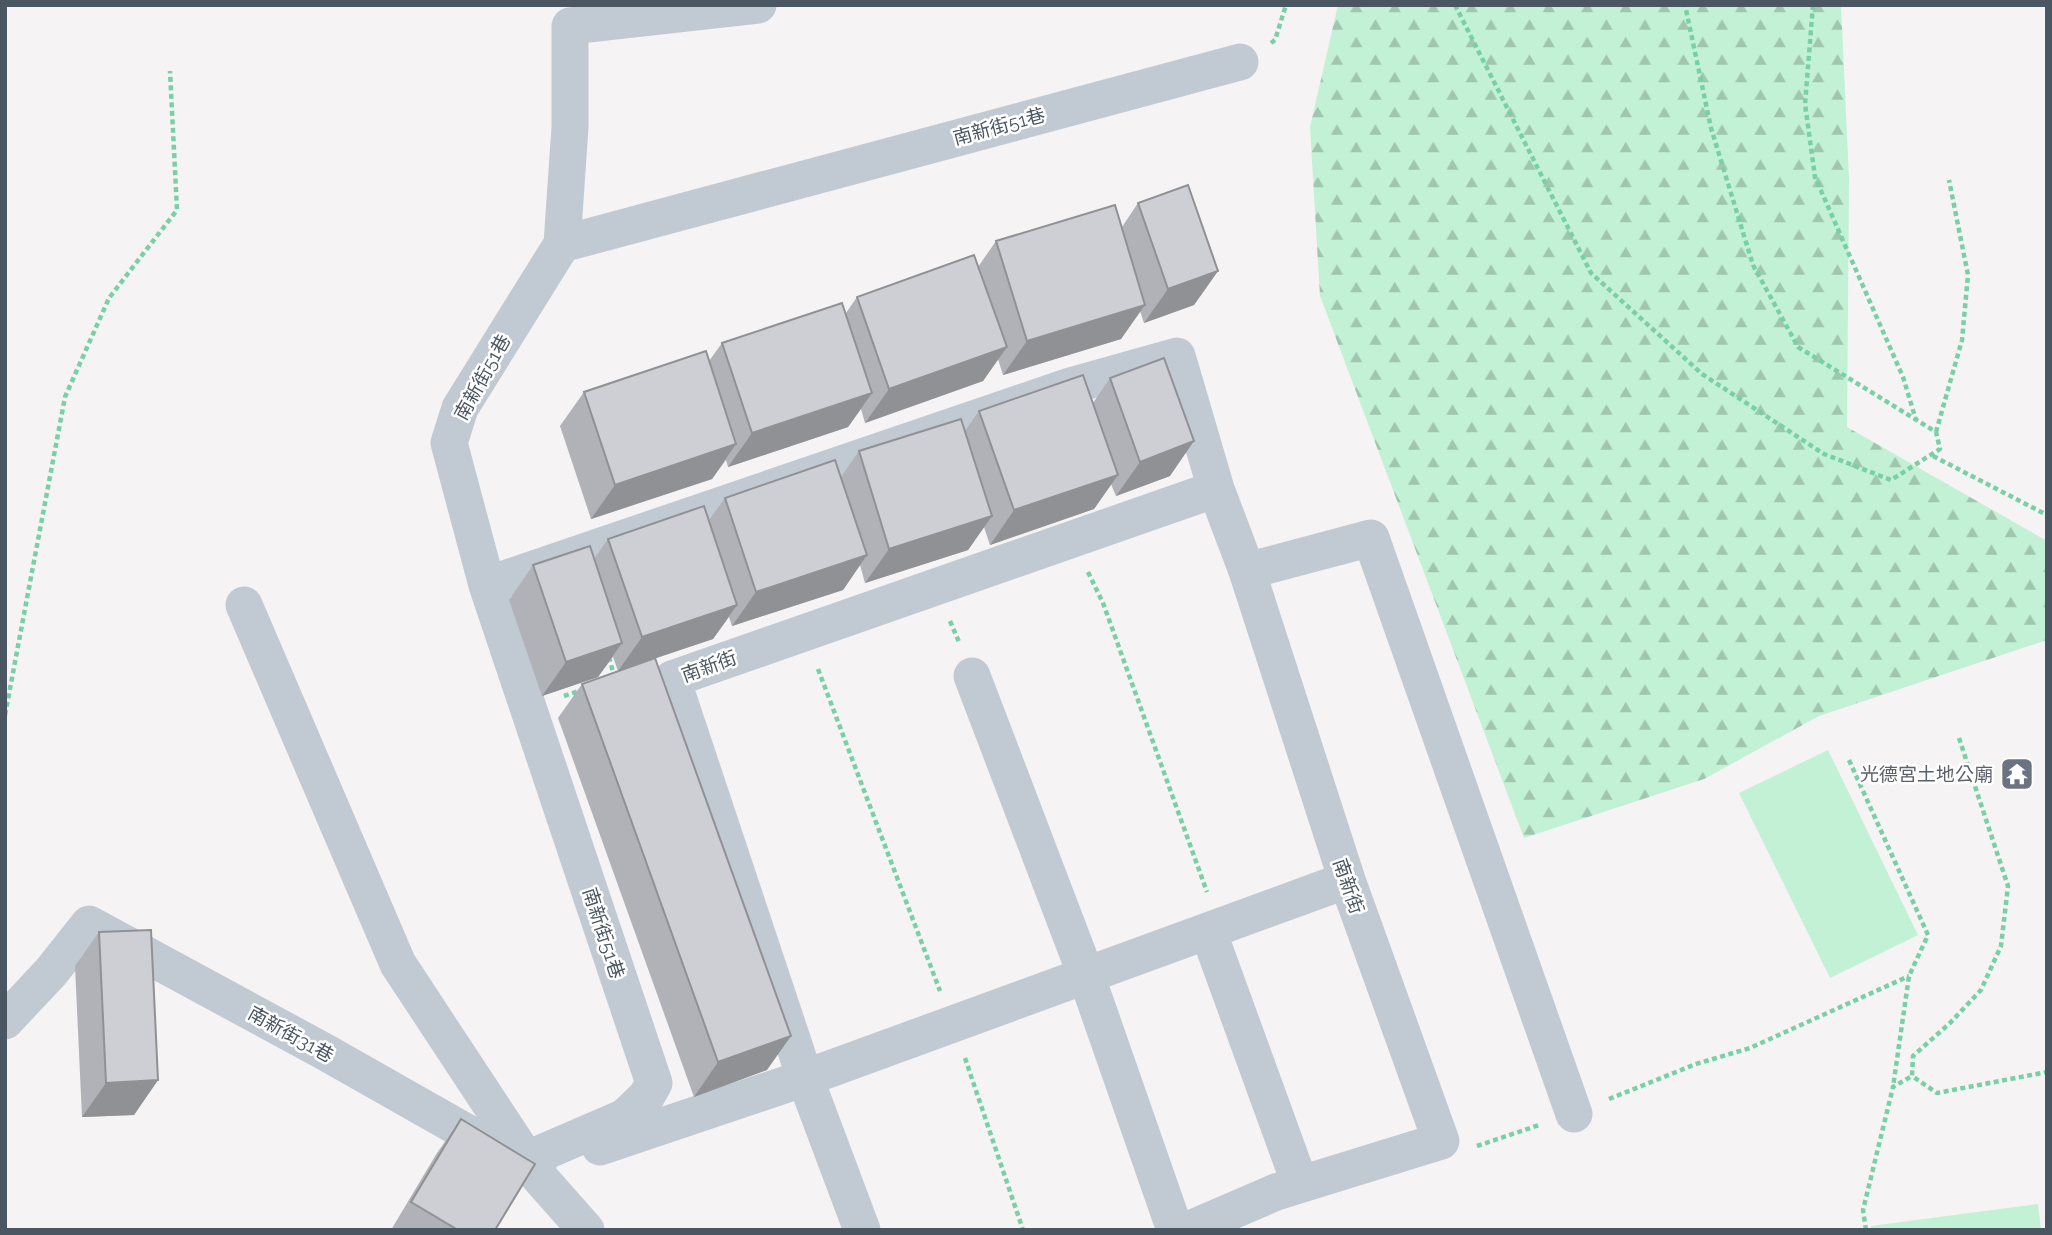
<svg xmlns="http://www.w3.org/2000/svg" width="2052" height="1235" viewBox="0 0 2052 1235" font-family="Raleway,'Noto Sans TC',sans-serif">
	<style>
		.forest { fill: url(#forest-firs) }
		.garden { fill: #c3f1d5 }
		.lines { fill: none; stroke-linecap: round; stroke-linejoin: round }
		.path { stroke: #7ad0a6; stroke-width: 4.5; stroke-dasharray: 5 3.5; stroke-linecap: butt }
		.minor { stroke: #c1cad2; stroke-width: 37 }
		.wall { fill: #b0b2b7 }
		.shaded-wall { fill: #909195 }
		.building { fill: #cdcfd5; stroke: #909195; stroke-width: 2 }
		.labels { text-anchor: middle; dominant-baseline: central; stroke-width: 5; stroke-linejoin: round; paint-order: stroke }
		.street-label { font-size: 19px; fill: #4a5661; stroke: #fff }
		.worship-label { font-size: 19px; fill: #5b616d; stroke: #fff; text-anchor: end }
	</style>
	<defs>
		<pattern id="forest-firs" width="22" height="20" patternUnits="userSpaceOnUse" patternTransform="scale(1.75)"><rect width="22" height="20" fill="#c3f1d5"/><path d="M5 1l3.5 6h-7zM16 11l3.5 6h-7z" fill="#a0c6b0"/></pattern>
	</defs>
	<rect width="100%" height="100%" fill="#f5f3f3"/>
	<path class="forest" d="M 1338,5 L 1841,5 L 1849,179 L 1847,427 L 2047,541 L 2047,640 L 1819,716 L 1704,779 L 1524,838 L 1320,296 L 1310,127 Z"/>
	<path class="garden" d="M 1828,750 L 1918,935 L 1830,978 L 1739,793 Z
		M 2038,1204 L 2041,1230 L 1871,1230 L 1871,1226 Z"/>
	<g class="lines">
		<path class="path" d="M 1455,5 L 1591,273 L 1702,374 L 1824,454 L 1891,480 L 1940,449 L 1936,432 L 1798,347 L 1753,265 L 1711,128 L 1685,5
			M 1813,5 L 1805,104 L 1815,177 L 1903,377 L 1916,420
			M 1271,43 L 1275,40 L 1286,5
			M 1936,432 L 1962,340 L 1968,275 L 1949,180
			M 1933,456 L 2047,515
			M 1088,572 L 1103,603 L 1207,892
			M 950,621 L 959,642
			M 609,657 L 614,676
			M 818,669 L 940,991
			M 564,696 L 582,690
			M 5,715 L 65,397 L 109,298 L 177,210 L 170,71
			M 1959,738 L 2008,886 L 2001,946 L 1981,990 L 1950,1023 L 1913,1056 L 1912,1076 L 1937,1093 L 2047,1072
			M 1849,760 L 1928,935 L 1909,976 L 1893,1087
			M 965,1058 L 1023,1230
			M 1609,1099 L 1696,1064 L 1750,1048 L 1909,976
			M 1477,1146 L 1539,1125
			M 1866,1230 L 1863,1210 L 1893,1087 L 1912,1076"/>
		<path class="minor" d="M 562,244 L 570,127 L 570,26 L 758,5
			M 1247,571 L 1371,538 L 1574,1114
			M 487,585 L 1070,386 L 1177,356 L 1216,489 L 1247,571 L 1347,880 L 1441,1141 L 1276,1192 L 1188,1230
			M 244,605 L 398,964 L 531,1166
			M 972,676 L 1086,975 L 1175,1230
			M 1208,931 L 1300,1184
			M 5,1021 L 51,972 L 89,924 L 325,1052 L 533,1170 L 586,1230
			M 600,1147 L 805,1078 L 1347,880
			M 533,1170 L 544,1152 L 625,1117 L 646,1097 L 654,1083 L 487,585 L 449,443 L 460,408 L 562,244 L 1240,62
			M 862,1230 L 805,1078 L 672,679 L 1216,489"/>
	</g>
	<path class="wall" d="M 1138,203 L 1218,271 L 1194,305 L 1144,323 L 1140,311 L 1121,339 L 1003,375 L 998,359 L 983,381 L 865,423 L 861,409 L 848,427 L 728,467 L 726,460 L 712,479 L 591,519 L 560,426 L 584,392 L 709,361 L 722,343 L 846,313 L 857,297 L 978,267 L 996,241 L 1122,227 Z
		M 1110,378 L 1170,476 L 1116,496 L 1111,484 L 1094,509 L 990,545 L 984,527 L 968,550 L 865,583 L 860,565 L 843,590 L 732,626 L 729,617 L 713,639 L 655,658 L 767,1070 L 694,1097 L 558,718 L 582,684 L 618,671 L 613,657 L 598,677 L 542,696 L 509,600 L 533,565 L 594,559 L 608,539 L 709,520 L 725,498 L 841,477 L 859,451 L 965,431 L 979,411 L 1093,403 Z
		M 99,932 L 158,1080 L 134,1115 L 82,1117 L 75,966 Z
		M 461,1119 L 495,1230 L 391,1230 L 437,1153 Z"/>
	<path class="shaded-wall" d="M 1218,271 L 1194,305 L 1144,323 L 1168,289 Z
		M 1145,305 L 1121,339 L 1003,375 L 1027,341 Z
		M 1007,347 L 983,381 L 865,423 L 889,389 Z
		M 872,393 L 848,427 L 728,467 L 752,433 Z
		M 1194,441 L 1170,476 L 1116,496 L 1140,462 Z
		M 736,444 L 712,479 L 591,519 L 615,485 Z
		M 1118,475 L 1094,509 L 990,545 L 1014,510 Z
		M 992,516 L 968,550 L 865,583 L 889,549 Z
		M 867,555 L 843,590 L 732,626 L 756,592 Z
		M 737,605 L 713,639 L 618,671 L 642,637 Z
		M 622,643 L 598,677 L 542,696 L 566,662 Z
		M 791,1036 L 767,1070 L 694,1097 L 718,1062 Z
		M 158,1080 L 134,1115 L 82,1117 L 106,1083 Z"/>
	<path class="building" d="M 1188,185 L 1218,271 L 1168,289 L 1138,203 Z
		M 1115,205 L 1145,305 L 1027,341 L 996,241 Z
		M 974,255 L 1007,347 L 889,389 L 857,297 Z
		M 842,303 L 872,393 L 752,433 L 722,343 Z
		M 706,351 L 736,444 L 615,485 L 584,392 Z
		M 1164,358 L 1194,441 L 1140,462 L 1110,378 Z
		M 1083,375 L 1118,475 L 1014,510 L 979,411 Z
		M 961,419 L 992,516 L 889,549 L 859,451 Z
		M 835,460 L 867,555 L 756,592 L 725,498 Z
		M 704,506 L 737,605 L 642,637 L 608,539 Z
		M 590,546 L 622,643 L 566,662 L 533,565 Z
		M 655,658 L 791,1036 L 718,1062 L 582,684 Z
		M 151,930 L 158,1080 L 106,1083 L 99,932 Z
		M 461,1119 L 535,1164 L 495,1230 L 458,1230 L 411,1202 Z"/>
	<defs>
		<symbol id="temple-square" viewBox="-11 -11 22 22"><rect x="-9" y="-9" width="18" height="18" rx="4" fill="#6b7280" stroke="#fff"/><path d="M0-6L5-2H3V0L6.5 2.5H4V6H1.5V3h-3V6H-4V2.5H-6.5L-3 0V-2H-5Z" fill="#fff"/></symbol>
	</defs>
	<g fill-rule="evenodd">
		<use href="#temple-square" x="1998" y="755" width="38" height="38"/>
	</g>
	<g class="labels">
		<g class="street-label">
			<text transform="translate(999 126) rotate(-15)">南新街51巷</text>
			<text transform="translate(482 377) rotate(-61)">南新街51巷</text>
			<text transform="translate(709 666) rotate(-20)">南新街</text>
			<text transform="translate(1349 886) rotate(71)">南新街</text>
			<text transform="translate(604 933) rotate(72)">南新街51巷</text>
			<text transform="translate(291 1034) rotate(29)">南新街31巷</text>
		</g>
		<g class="worship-label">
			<text x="1993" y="774">光德宮土地公廟</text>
		</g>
	</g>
	<rect width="2052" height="1235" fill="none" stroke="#4a5661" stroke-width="14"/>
</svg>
